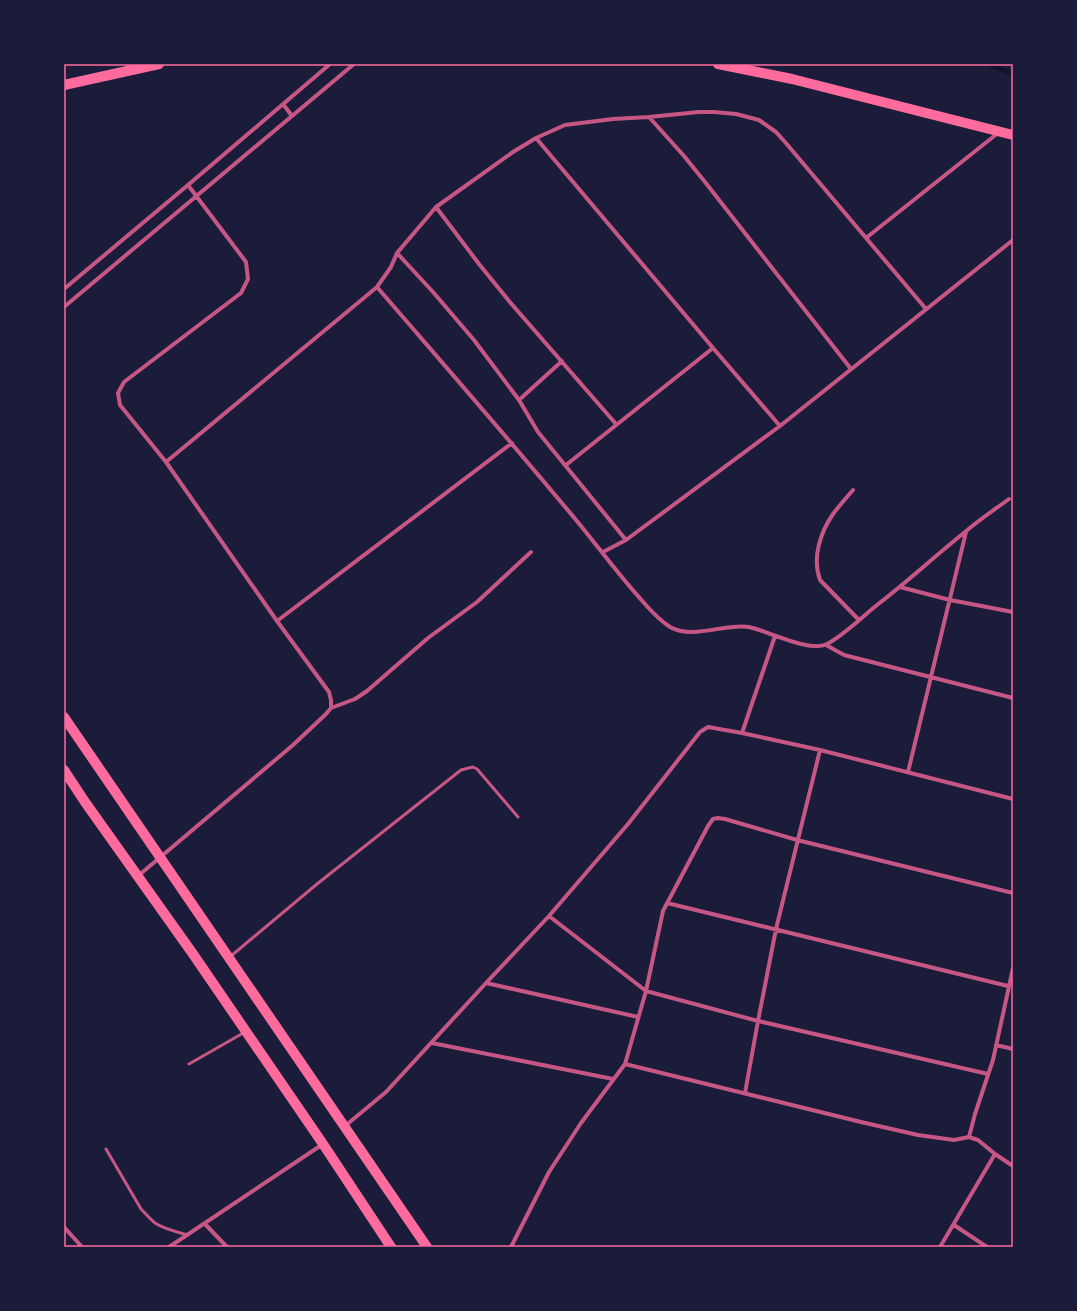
<svg xmlns="http://www.w3.org/2000/svg" width="1077" height="1311" viewBox="0 0 1077 1311" font-family="Quicksand,sans-serif">
	<style>
		.lines { fill: none; stroke-linecap: round; stroke-linejoin: round }
		.stream { stroke: #12122b; stroke-width: 4 }
		.service { stroke: #c65784; stroke-width: 3 }
		.minor { stroke: #c65784; stroke-width: 4 }
		.primary { stroke: #ff6b9d; stroke-width: 10 }
		.neatline { fill: none; stroke: #ff6b9d; stroke-width: 1.5 }
	</style>
	<rect width="100%" height="100%" fill="#1b1b3a"/>
	<g class="lines">
		<path class="stream" d="M 987,64 L 1013,74"/>
		<path class="service" d="M 231,956 L 317,884 L 461,770 L 473,767 L 477,769 L 518,817
			M 189,1064 L 245,1032
			M 106,1149 L 141,1209 C 145,1213 150,1219 155,1223 C 164,1229 177,1232 188,1235"/>
		<path class="minor" d="M 283,104 L 292,116
			M 649,117 L 684,156 L 705,182 L 851,369
			M 536,138 L 713,348 L 780,426
			M 436,207 L 479,264 L 509,301 L 616,424
			M 866,238 L 998,133
			M 397,253 L 433,292 L 474,340 L 519,400 L 538,432 L 626,540
			M 377,287 C 445,366 514,445 581,526 C 602,552 622,579 645,604 C 652,612 661,621 670,627 C 693,640 725,623 749,627 C 768,631 810,653 827,644 C 843,636 862,617 877,605 C 907,582 935,556 965,532 C 979,520 994,510 1009,499
			M 64,289 L 188,185 L 330,64
			M 64,307 L 354,64
			M 519,400 L 562,361
			M 166,462 L 377,287 L 391,267 L 397,253 L 436,207 L 513,152 L 536,138 L 565,125 L 613,119 L 649,117 L 699,112 L 714,112 L 736,114 L 759,120 L 776,132 L 785,142 L 926,309
			M 566,465 L 713,348
			M 853,490 C 846,498 839,506 833,514 C 820,533 812,558 820,580 L 859,620
			M 603,552 L 626,540 L 780,426 L 1013,240
			M 900,587 L 950,600 L 1013,612
			M 277,621 L 512,443
			M 826,645 L 844,655 L 1013,698
			M 331,708 L 355,699 L 367,691 L 428,638 L 477,602 L 531,552
			M 742,733 L 775,636
			M 908,772 L 966,532
			M 138,876 L 293,745 L 326,714 L 331,708 L 331,700 L 329,692 L 277,621 L 166,462 L 120,405 L 118,393 L 124,382 L 241,293 L 248,279 L 246,262 L 188,185
			M 667,903 L 1008,986
			M 549,916 L 646,991 L 758,1021 L 988,1074
			M 486,983 L 638,1017
			M 432,1043 L 613,1079
			M 996,1045 L 1013,1049
			M 625,1064 L 861,1122 L 918,1135 L 954,1140 L 969,1137 L 978,1140 L 995,1154 L 1013,1166
			M 745,1093 L 758,1021 L 776,929 L 820,750
			M 345,1126 L 386,1092 L 486,983 L 549,916 L 628,824 L 700,732 L 708,727 L 742,733 L 820,750 L 1013,799
			M 969,1137 L 975,1114 L 993,1060 L 1013,968
			M 205,1224 L 227,1247
			M 954,1225 L 987,1247
			M 64,1227 L 82,1247
			M 169,1247 L 323,1144
			M 511,1247 L 549,1172 L 581,1123 L 625,1064 L 646,991 L 663,911 L 708,826 L 713,819 L 718,818 L 725,819 L 797,840 L 1013,893
			M 940,1247 L 995,1154"/>
		<path class="primary" d="M 718,64 L 792,79 L 1013,135
			M 64,85 L 159,64
			M 64,717 C 184,894 307,1070 427,1247
			M 64,770 L 85,802 L 193,954 L 323,1144 L 391,1247"/>
	</g>
	<rect width="1077" height="1311" fill="none" stroke="#1b1b3a" stroke-width="130"/>
	<rect x="65" y="65" width="947" height="1181" class="neatline"/>
</svg>
